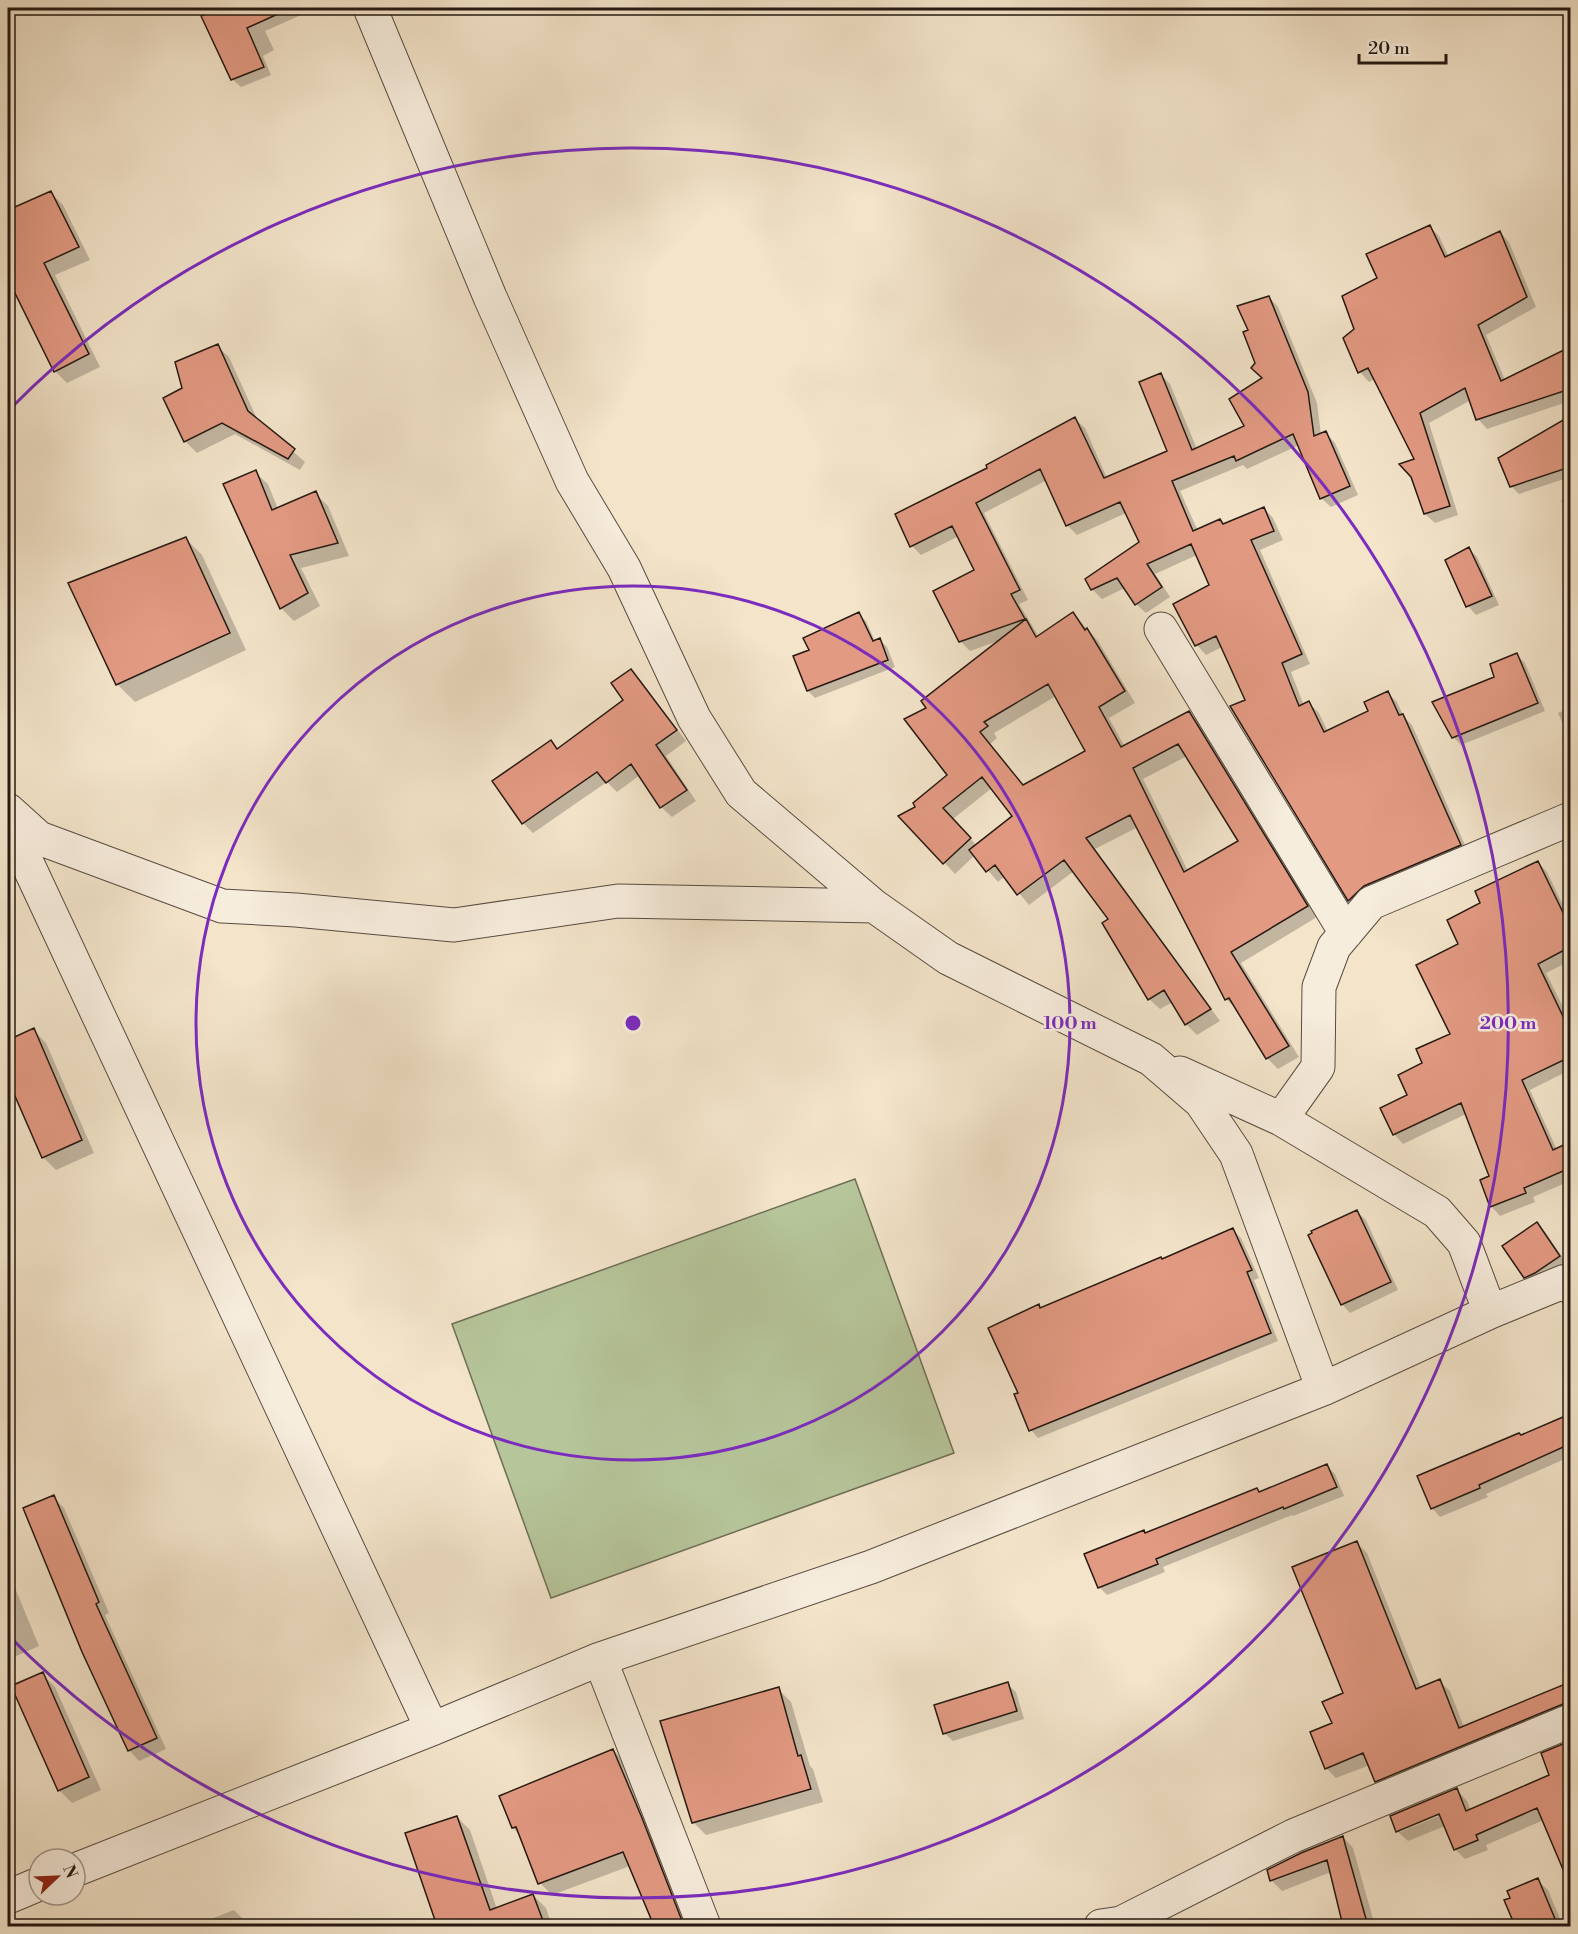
<svg xmlns="http://www.w3.org/2000/svg" width="1578" height="1934" viewBox="0 0 1578 1934" font-family="'Libre Bodoni',serif">
	<style>
		.green { fill: #b6c59a; stroke: #6e6f56; stroke-width: 1.5 }
		.shadow { fill: #0003; fill-rule: evenodd }
		.building { fill: #e39a83; stroke: #251912; stroke-width: 1.5; fill-rule: evenodd }
		.lines { fill: none; stroke-linecap: round; stroke-linejoin: round }
		.minor-casing { stroke: #584c40; stroke-width: 35 }
		.minor { stroke: #f7eddd; stroke-width: 33 }
		.ring { fill: none; stroke: #7b2cbf; stroke-width: 3 }
		.centre { fill: #7b2cbf; stroke: #f7eddd; stroke-width: 3 }
		.ring-label { font-size: 18px; text-anchor: middle; font-weight: bold; fill: #7b2cbf; stroke: #f7eddd; stroke-width: 5; stroke-linejoin: round; paint-order: stroke }
	</style>
	<rect width="100%" height="100%" fill="#f3e4ca"/>
	<filter id="stains"><feTurbulence type="fractalNoise" baseFrequency=".00333" numOctaves="4"/><feColorMatrix values="0 0 0 0 .2 0 0 0 0 .09 0 0 0 0 .02 0 0 0 .5 -.17"/></filter>
	<radialGradient id="worn" r=".72"><stop offset=".6" stop-color="#630" stop-opacity="0"/><stop offset="1" stop-color="#630" stop-opacity=".3"/></radialGradient>
	<path class="green" d="M 855,1179 L 954,1453 L 551,1598 L 452,1324 Z"/>
	<path class="shadow" d="M 224,8 L 317,8 L 265,31 L 274,50 L 263,56 L 271,75 L 241,87 L 232,79 L 203,17 Z
		M 51,193 L 63,205 L 90,260 L 55,275 L 100,367 L 67,383 L 55,371 L 16,293 L 8,297 L 8,211 Z
		M 1430,227 L 1439,236 L 1449,257 L 1500,232 L 1509,242 L 1536,307 L 1486,335 L 1505,380 L 1570,349 L 1570,401 L 1487,429 L 1478,419 L 1471,400 L 1429,423 L 1458,515 L 1435,523 L 1425,514 L 1412,476 L 1417,460 L 1375,379 L 1369,382 L 1360,372 L 1345,339 L 1356,330 L 1379,279 Z
		M 1269,297 L 1278,307 L 1317,403 L 1321,435 L 1326,433 L 1335,443 L 1358,495 L 1331,507 L 1321,498 L 1299,445 L 1247,469 L 1243,465 L 1180,491 L 1198,531 L 1220,521 L 1224,525 L 1264,508 L 1273,518 L 1283,540 L 1260,550 L 1310,664 L 1291,672 L 1304,706 L 1309,703 L 1319,713 L 1328,732 L 1370,712 L 1388,693 L 1397,702 L 1404,717 L 1412,725 L 1469,854 L 1359,909 L 1350,900 L 1232,707 L 1247,701 L 1222,647 L 1206,655 L 1197,645 L 1175,605 L 1211,585 L 1197,555 L 1155,574 L 1170,597 L 1146,613 L 1136,604 L 1125,588 L 1102,599 L 1092,589 L 1140,543 L 1126,513 L 1077,535 L 1068,526 L 1047,480 L 984,513 L 1028,600 L 1019,604 L 1039,637 L 1073,614 L 1098,641 L 1135,703 L 1109,718 L 1125,747 L 1189,713 L 1200,724 L 1317,917 L 1241,963 L 1299,1057 L 1278,1069 L 1268,1059 L 1238,1010 L 1226,999 L 1138,827 L 1095,849 L 1220,1021 L 1197,1035 L 1186,1024 L 1173,1002 L 1160,1009 L 1149,999 L 1111,920 L 1074,871 L 1029,905 L 1005,876 L 998,882 L 975,855 L 955,874 L 901,816 L 918,807 L 949,775 L 928,709 L 1001,640 L 970,651 L 960,641 L 976,570 L 959,536 L 921,555 L 912,546 L 989,469 L 1075,419 L 1085,428 L 1107,478 L 1169,452 L 1161,375 L 1170,384 L 1197,449 L 1246,426 L 1264,379 L 1257,363 L 1250,331 ZM 1056,696 L 1087,752 L 1024,786 L 990,744 L 997,738 L 994,733 ZM 1187,756 L 1240,841 L 1188,871 L 1143,779 ZM 992,788 L 1015,817 L 977,846 L 953,819 Z
		M 217,346 L 229,357 L 258,421 L 305,462 L 300,470 L 235,434 L 197,453 L 185,441 L 184,389 Z
		M 1570,418 L 1570,477 L 1519,494 L 1511,486 L 1500,458 Z
		M 255,472 L 268,484 L 278,509 L 315,493 L 328,506 L 349,556 L 301,568 L 320,606 L 294,621 L 281,608 Z
		M 1570,495 L 1570,521 L 1561,500 Z
		M 185,538 L 202,555 L 246,650 L 135,702 L 118,685 L 70,584 Z
		M 1469,549 L 1477,557 L 1499,605 L 1476,615 L 1468,606 Z
		M 859,614 L 866,621 L 875,641 L 880,640 L 887,647 L 895,667 L 815,698 L 808,691 L 811,650 Z
		M 1516,654 L 1525,663 L 1545,711 L 1461,745 L 1453,737 L 1496,678 Z
		M 630,671 L 641,681 L 686,741 L 666,756 L 696,801 L 672,817 L 661,807 L 640,775 L 617,792 L 607,782 L 533,833 L 523,823 L 550,742 L 558,750 L 625,700 Z
		M 1570,708 L 1570,740 L 1558,713 Z
		M 1538,862 L 1547,872 L 1570,920 L 1570,961 L 1546,973 L 1570,1021 L 1570,1070 L 1530,1090 L 1557,1150 L 1570,1144 L 1570,1181 L 1533,1197 L 1535,1202 L 1500,1216 L 1491,1206 L 1491,1177 L 1466,1114 L 1403,1144 L 1394,1134 L 1424,1064 L 1452,1034 L 1460,944 L 1482,904 Z
		M 33,1030 L 46,1043 L 94,1153 L 56,1170 L 43,1157 L 8,1077 L 8,1042 Z
		M 1357,1212 L 1366,1220 L 1398,1290 L 1350,1313 L 1342,1304 Z
		M 1536,1224 L 1545,1232 L 1568,1265 L 1544,1281 L 1534,1285 L 1525,1277 Z
		M 1233,1230 L 1241,1238 L 1259,1278 L 1254,1280 L 1278,1341 L 1038,1438 L 1031,1430 L 1020,1393 L 1038,1306 L 1041,1309 L 1163,1261 Z
		M 1570,1416 L 1570,1461 L 1567,1458 L 1486,1494 L 1488,1497 L 1440,1517 L 1432,1508 L 1521,1437 Z
		M 1327,1466 L 1335,1474 L 1344,1496 L 1293,1516 L 1292,1515 L 1163,1567 L 1165,1572 L 1107,1595 L 1099,1587 L 1146,1535 L 1260,1493 Z
		M 53,1497 L 64,1508 L 109,1613 L 105,1615 L 166,1749 L 139,1761 L 129,1750 Z
		M 8,1526 L 14,1540 L 8,1543 Z
		M 1357,1543 L 1367,1553 L 1421,1688 L 1439,1681 L 1450,1691 L 1464,1727 L 1570,1684 L 1570,1715 L 1387,1791 L 1376,1781 L 1370,1765 L 1336,1778 L 1326,1768 L 1334,1724 L 1344,1694 Z
		M 8,1571 L 39,1646 L 14,1657 L 8,1651 Z
		M 42,1674 L 55,1687 L 101,1790 L 72,1803 L 59,1790 Z
		M 1007,1684 L 1016,1692 L 1024,1719 L 953,1741 L 944,1733 Z
		M 778,1689 L 791,1702 L 810,1766 L 813,1769 L 823,1802 L 706,1835 L 693,1822 Z
		M 1570,1743 L 1570,1862 L 1568,1863 L 1557,1853 L 1544,1820 L 1486,1845 L 1488,1850 L 1465,1859 L 1455,1849 L 1445,1826 L 1408,1841 L 1397,1831 L 1392,1817 L 1457,1790 L 1467,1801 L 1471,1811 L 1551,1776 L 1543,1754 ZM 1445,1810 L 1446,1813 L 1400,1832 L 1400,1828 Z
		M 613,1750 L 625,1762 L 690,1926 L 656,1926 L 630,1866 L 552,1895 L 540,1883 L 521,1836 L 513,1828 L 501,1797 Z
		M 457,1817 L 470,1830 L 497,1909 L 533,1895 L 546,1908 L 552,1926 L 439,1926 L 407,1834 Z
		M 1343,1837 L 1353,1848 L 1375,1926 L 1344,1926 L 1331,1872 L 1282,1891 L 1272,1881 L 1269,1871 Z
		M 1537,1880 L 1548,1890 L 1563,1926 L 1497,1926 L 1514,1919 Z
		M 234,1910 L 242,1918 L 246,1926 L 193,1926 Z"/>
	<path class="building" d="M 221,8 L 291,8 L 247,28 L 264,67 L 231,80 L 201,16 Z
		M 51,191 L 79,247 L 44,263 L 89,354 L 54,372 L 8,279 L 8,210 Z
		M 1430,225 L 1445,257 L 1500,231 L 1527,297 L 1478,325 L 1501,381 L 1570,347 L 1570,389 L 1476,420 L 1465,388 L 1420,413 L 1450,506 L 1424,514 L 1411,477 L 1399,464 L 1414,459 L 1368,368 L 1358,373 L 1343,338 L 1354,329 L 1342,296 L 1377,278 L 1366,254 Z
		M 1269,296 L 1308,392 L 1314,436 L 1326,431 L 1350,486 L 1320,499 L 1293,434 L 1236,461 L 1234,456 L 1172,481 L 1193,531 L 1220,519 L 1223,524 L 1264,507 L 1274,531 L 1251,540 L 1302,654 L 1282,663 L 1299,706 L 1309,701 L 1324,732 L 1368,711 L 1364,702 L 1388,691 L 1399,715 L 1403,714 L 1461,845 L 1364,886 L 1348,901 L 1230,706 L 1245,700 L 1216,636 L 1195,646 L 1173,604 L 1209,585 L 1191,544 L 1147,564 L 1162,587 L 1135,605 L 1117,578 L 1091,590 L 1085,579 L 1139,542 L 1120,502 L 1066,526 L 1040,469 L 976,503 L 1020,590 L 1011,594 L 1025,619 L 959,642 L 933,591 L 974,570 L 952,526 L 910,547 L 895,514 L 987,468 L 986,465 L 1075,417 L 1104,478 L 1167,451 L 1139,382 L 1161,373 L 1192,450 L 1244,426 L 1229,399 L 1262,378 L 1251,368 L 1255,363 L 1243,332 L 1248,330 L 1237,306 Z
		M 218,344 L 248,411 L 295,449 L 288,459 L 222,423 L 184,442 L 163,398 L 182,388 L 175,362 Z
		M 1570,416 L 1570,467 L 1510,487 L 1498,458 Z
		M 256,470 L 272,510 L 316,491 L 338,543 L 290,555 L 308,593 L 280,609 L 223,484 Z
		M 186,537 L 230,633 L 116,685 L 68,583 Z
		M 1469,547 L 1492,596 L 1466,607 L 1445,560 Z
		M 859,612 L 873,641 L 880,638 L 888,660 L 807,691 L 793,656 L 809,650 L 803,638 Z
		M 1073,612 L 1085,630 L 1087,628 L 1125,691 L 1099,707 L 1121,747 L 1189,711 L 1308,906 L 1231,952 L 1289,1046 L 1266,1059 L 1229,998 L 1225,1000 L 1130,815 L 1086,838 L 1211,1009 L 1185,1025 L 1164,990 L 1148,1000 L 1102,923 L 1108,919 L 1064,860 L 1017,895 L 995,865 L 986,872 L 969,850 L 1012,816 L 982,777 L 943,808 L 971,838 L 943,864 L 898,816 L 915,807 L 913,803 L 947,775 L 904,719 L 926,708 L 921,701 L 1026,619 L 1036,637 ZM 1048,684 L 1085,751 L 1023,785 L 980,732 L 988,726 L 984,722 ZM 1178,744 L 1238,841 L 1184,872 L 1133,768 Z
		M 1517,653 L 1538,703 L 1452,738 L 1432,702 L 1494,677 L 1490,664 Z
		M 631,669 L 677,730 L 656,745 L 687,790 L 660,808 L 631,764 L 606,783 L 597,772 L 522,824 L 492,781 L 551,740 L 557,749 L 623,700 L 611,683 Z
		M 1538,861 L 1570,927 L 1570,947 L 1538,964 L 1570,1031 L 1570,1057 L 1522,1080 L 1553,1150 L 1570,1142 L 1570,1168 L 1524,1188 L 1526,1193 L 1490,1207 L 1480,1180 L 1489,1176 L 1461,1103 L 1393,1135 L 1380,1108 L 1407,1095 L 1398,1075 L 1422,1063 L 1416,1049 L 1450,1034 L 1416,965 L 1458,944 L 1447,920 L 1480,903 L 1475,891 Z
		M 34,1028 L 82,1140 L 42,1158 L 8,1080 L 8,1040 Z
		M 1357,1210 L 1391,1282 L 1341,1305 L 1308,1235 L 1312,1233 L 1311,1231 Z
		M 1537,1222 L 1560,1256 L 1535,1273 L 1524,1278 L 1502,1246 Z
		M 1233,1228 L 1252,1270 L 1247,1272 L 1271,1333 L 1029,1431 L 1014,1394 L 1018,1393 L 988,1328 L 1039,1304 L 1040,1308 L 1161,1257 L 1162,1259 Z
		M 1570,1414 L 1570,1444 L 1479,1485 L 1480,1488 L 1431,1509 L 1417,1476 L 1519,1433 L 1521,1435 Z
		M 1327,1464 L 1337,1487 L 1284,1509 L 1283,1507 L 1156,1559 L 1158,1564 L 1098,1588 L 1084,1554 L 1144,1530 L 1145,1533 L 1257,1488 L 1259,1492 Z
		M 54,1495 L 99,1602 L 96,1604 L 157,1738 L 128,1751 L 82,1652 L 23,1508 Z
		M 1357,1541 L 1416,1689 L 1440,1679 L 1459,1728 L 1570,1682 L 1570,1703 L 1563,1704 L 1375,1782 L 1363,1753 L 1325,1769 L 1310,1732 L 1332,1723 L 1322,1702 L 1343,1693 L 1292,1567 Z
		M 43,1672 L 89,1777 L 58,1791 L 11,1686 Z
		M 1008,1682 L 1017,1711 L 943,1734 L 934,1705 Z
		M 779,1687 L 798,1756 L 801,1755 L 811,1789 L 692,1823 L 660,1721 Z
		M 1570,1741 L 1570,1886 L 1537,1808 L 1476,1835 L 1478,1840 L 1454,1850 L 1439,1814 L 1396,1832 L 1390,1816 L 1457,1788 L 1466,1811 L 1549,1775 L 1541,1753 Z
		M 613,1749 L 642,1818 L 684,1926 L 654,1926 L 623,1852 L 538,1884 L 516,1827 L 512,1828 L 499,1796 Z
		M 457,1816 L 490,1910 L 533,1894 L 545,1926 L 437,1926 L 405,1833 Z
		M 1343,1836 L 1345,1844 L 1368,1926 L 1343,1926 L 1327,1860 L 1270,1881 L 1267,1870 L 1301,1853 Z
		M 1538,1878 L 1558,1926 L 1515,1926 L 1504,1900 L 1510,1898 L 1507,1891 Z"/>
	<g class="lines">
		<defs>
			<path id="minor" d="M 370,8 L 490,297 L 572,481 L 624,568 L 694,718 L 741,793 L 874,906 L 948,958 L 1151,1059 L 1201,1102 L 1236,1154 L 1323,1389
				M 1161,629 L 1346,933
				M 8,810 L 39,838 L 222,906 L 296,910 L 454,925 L 618,901 L 874,906
				M 8,822 L 432,1729
				M 1180,1073 L 1281,1119 L 1437,1212 L 1464,1243 L 1490,1312
				M 1281,1119 L 1318,1067 L 1319,987 L 1334,947 L 1371,903 L 1570,819
				M 600,1659 L 704,1926
				M 75,1870 L 432,1729 L 600,1659 L 871,1567 L 1323,1389 L 1490,1312 L 1563,1282 L 1570,1287
				M 8,1897 L 39,1884
				M 1101,1926 L 1121,1923 L 1293,1836 L 1570,1721"/>
		</defs>
		<use href="#minor" class="minor-casing"/>
		<use href="#minor" class="minor"/>
	</g>
	<g class="ring">
		<circle cx="633" cy="1023" r="437"/>
		<path d="M9 410A875 875 0 1 1 9 1636"/>
	</g>
	<circle cx="633" cy="1023" r="9" class="centre"/>
	<g class="ring-label">
		<text x="1070" y="1029">100 m</text>
		<text x="1508" y="1029">200 m</text>
	</g>
	<rect width="1578" height="1934" fill="none" stroke="#f3e4ca" stroke-width="30"/>
	<rect x="9" y="9" width="1560" height="1916" fill="none" stroke="#251912" stroke-width="3"/>
	<rect x="15" y="15" width="1548" height="1904" fill="none" stroke="#251912" stroke-width="1.5"/>
	<g transform="translate(57 1877) rotate(67)"><circle r="28" fill="#f7eddd" stroke="#a3988c" stroke-width="1.5"/>
	<path d="M0-4.5L10 22L0 15L-10 22Z" fill="#8f2418"/>
	<text y="-9" font-size="16" font-weight="bold" text-anchor="middle" fill="#251912">N</text>
	</g>
	<path d="M1359 54v9h87v-9" fill="none" stroke="#251912" stroke-width="3"/>
	<text x="1368" y="54" font-size="18" fill="#251912" stroke="#f7eddd" stroke-width="4.5" paint-order="stroke">20 m</text>
	<rect width="100%" height="100%" filter="url(#stains)"/>
	<rect width="100%" height="100%" fill="url(#worn)"/>
</svg>
